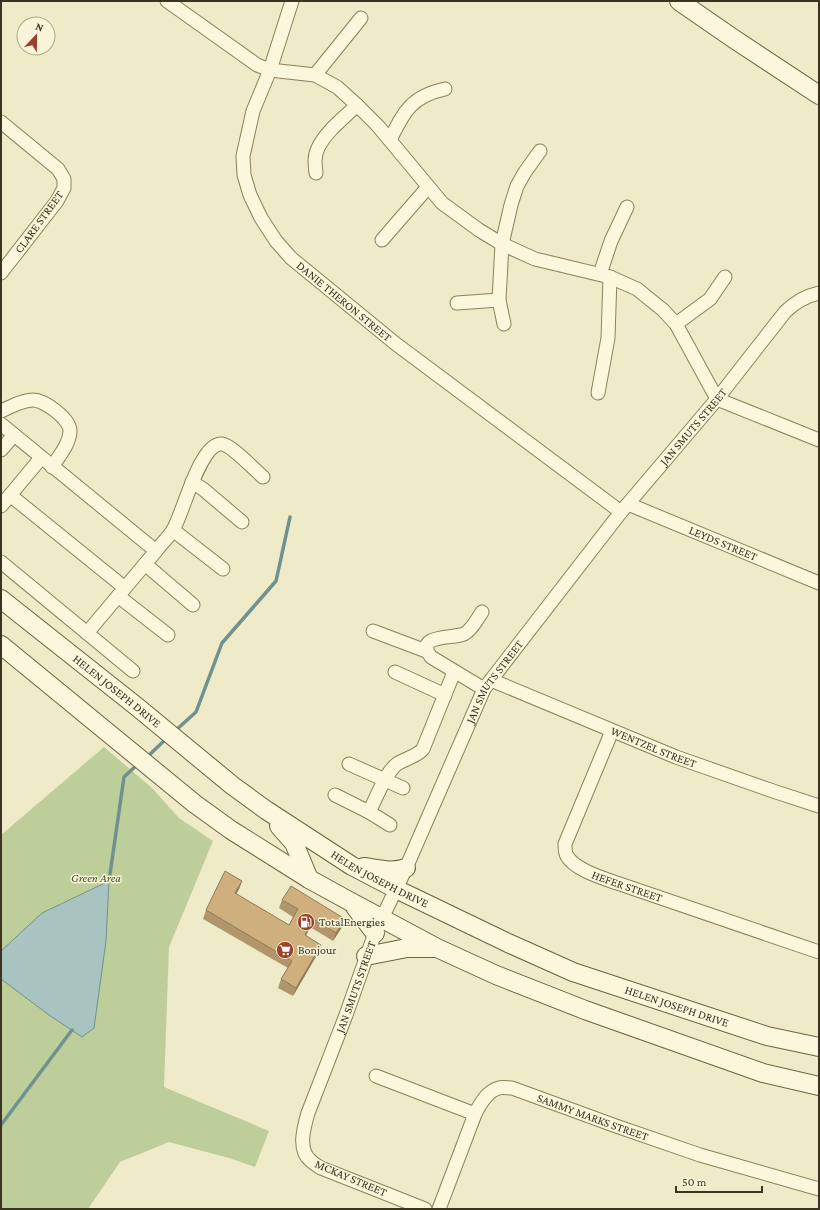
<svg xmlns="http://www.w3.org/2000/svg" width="820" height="1210" viewBox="0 0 820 1210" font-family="'Crimson Pro',serif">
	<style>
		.green { fill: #bece9b }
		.water { fill: #a9c3c1; stroke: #6f9290 }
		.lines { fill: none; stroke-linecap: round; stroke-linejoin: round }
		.stream { stroke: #6f9290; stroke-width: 3.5 }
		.street-casing { stroke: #8c7f5c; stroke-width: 15 }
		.secondary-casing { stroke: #6e603f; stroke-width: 20 }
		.street { stroke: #faf7dc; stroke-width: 13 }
		.secondary { stroke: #faf7dc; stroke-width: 18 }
		.wall { fill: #b1966c }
		.shaded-wall { fill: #907a58 }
		.building { fill: #ceaf7d; stroke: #907a58 }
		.labels { text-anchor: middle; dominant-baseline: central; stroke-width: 3; stroke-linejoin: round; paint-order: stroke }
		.street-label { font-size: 12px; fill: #3c3320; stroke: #f7f4d8 }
		.park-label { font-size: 12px; font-style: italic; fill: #425926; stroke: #f7f4d8 }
		.poi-label { font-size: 12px; fill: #3c3320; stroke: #f7f4d8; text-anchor: start }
	</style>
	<rect width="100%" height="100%" fill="#efebc8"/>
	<path class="green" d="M 104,747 L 152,788 L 179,818 L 213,841 L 169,947 L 164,1087 L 269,1131 L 255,1167 L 229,1158 L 169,1142 L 120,1162 L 88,1209 L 1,1209 L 1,835 Z"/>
	<path class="water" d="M 109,881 L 106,941 L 94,1028 L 82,1037 L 49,1015 L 1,979 L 1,951 L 42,913 Z"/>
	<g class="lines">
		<path class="stream" d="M 175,731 L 196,712 L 222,643 L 276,581 L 290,517
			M 146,758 L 166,739
			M 109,881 L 124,777 L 138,764
			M 1,1125 L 72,1030"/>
		<defs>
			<g id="street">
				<path d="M 167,1 L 257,65 L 270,70 L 315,75 L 337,87 L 357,105 L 378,126 L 442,203 L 479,230 L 502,244 L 535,259 L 610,277 L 637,289 L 663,310 L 676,324 L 717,399 L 819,440"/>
				<path id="s1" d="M 292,1 L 270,70 L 253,111 L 243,156 L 244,175 L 250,195 L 261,218 L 276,241 L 291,258 L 396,344 L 621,512"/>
				<path d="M 315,75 L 361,18"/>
				<path d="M 1,122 L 58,169 L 64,179 L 64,188 L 57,201 L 1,273"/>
				<path d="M 390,140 C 404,111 412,96 445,89"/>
				<path d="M 316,173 C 315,164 314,156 318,148 C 326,131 344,118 357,105"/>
				<path d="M 382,240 L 428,187"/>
				<path d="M 600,274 L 611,241 L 627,207"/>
				<path d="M 457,303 L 499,300"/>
				<path d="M 504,324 L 499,300 L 502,244 L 511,205 L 517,186 L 525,172 L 540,151"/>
				<path d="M 676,324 L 710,299 L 725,277"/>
				<path d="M 598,393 L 608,338 L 610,277"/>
				<path d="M 1,411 C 11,407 21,400 33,400 C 44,400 71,419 70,432 C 69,445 59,456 52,467"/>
				<path d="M 1,424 L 156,551 L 87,633"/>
				<path d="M 1,450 L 14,435"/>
				<path d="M 192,482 L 203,489 L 242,522"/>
				<path d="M 10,495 L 125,588"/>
				<path id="s2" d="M 628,504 L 819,583"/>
				<path d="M 1,506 L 41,458"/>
				<path d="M 173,530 L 223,569"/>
				<path d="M 156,551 C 161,544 169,537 173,530 C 183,514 200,442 222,444 C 231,445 255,470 263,477"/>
				<path d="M 1,562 L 133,671"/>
				<path d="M 145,564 L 193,605"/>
				<path d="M 118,596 L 168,635"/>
				<path d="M 482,612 C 477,619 472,630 464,634 C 452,639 414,634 431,657 L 484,689"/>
				<path d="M 373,631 L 426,651"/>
				<path d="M 395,672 L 445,695"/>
				<path id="s3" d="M 491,680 L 676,757 L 773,791 L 819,806"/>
				<path id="s4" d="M 612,731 L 565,844 C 565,848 565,853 567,856 C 575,870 603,878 617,883 L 819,952"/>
				<path d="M 349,764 L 403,788"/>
				<path d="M 335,795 L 369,812 C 376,799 385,773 397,764 C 406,758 416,757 423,749 L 454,672"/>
				<path d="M 369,812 L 390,825"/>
				<path d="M 376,1076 L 475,1114"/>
				<path id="s5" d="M 425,1209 L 321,1168 C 318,1166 314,1164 311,1161 C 297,1150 304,1127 308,1113 L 346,1015 L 375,933 L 406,868 L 484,689 L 621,512 L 717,399 L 785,312 C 795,302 805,296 819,293"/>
				<path id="s6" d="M 439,1209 L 475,1114 C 480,1104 487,1091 499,1088 C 502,1087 508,1088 512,1088 L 616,1126 L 700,1155 L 819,1189"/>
			</g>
			<g id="secondary">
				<path d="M 679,1 L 734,39 L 819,95"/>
				<path id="s7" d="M 1,599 L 136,706 L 233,786 L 266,810 L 352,866 L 396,889 L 508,943 L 573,972 L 767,1036 L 819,1047"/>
				<path d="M 1,645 L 195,804 L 231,830 L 309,879 L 351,902 L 437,948 L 496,975 L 585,1010 L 763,1073 L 819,1086"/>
				<path d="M 279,826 L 294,843 L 309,879"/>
				<path d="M 364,867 C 379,869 392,873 406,868"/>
				<path d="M 355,907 L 375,933"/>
				<path d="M 366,956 L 407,948 L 434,948"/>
			</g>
		</defs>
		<use href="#street" class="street-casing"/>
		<use href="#secondary" class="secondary-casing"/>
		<use href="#street" class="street"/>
		<use href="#secondary" class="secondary"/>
	</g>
	<path class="wall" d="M 242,881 L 239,889 L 236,894 L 289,925 L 293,917 L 279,908 L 282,900 L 342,927 L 333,941 L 310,927 L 306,936 L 318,953 L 293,996 L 278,988 L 281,979 L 288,968 L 203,919 L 206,910 Z"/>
	<path class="shaded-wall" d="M 242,881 L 239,889 L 232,902 L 235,893 Z
		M 313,919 L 310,927 L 302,943 L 305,935 Z
		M 345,919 L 342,927 L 333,941 L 336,933 Z
		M 321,945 L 318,953 L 293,996 L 296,988 Z"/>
	<path class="building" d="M 225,871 L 242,881 L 235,893 L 289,925 L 298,909 L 282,900 L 291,886 L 345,919 L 336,933 L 313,919 L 305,935 L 321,945 L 296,988 L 281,979 L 292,961 L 206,910 Z"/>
	<defs>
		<symbol id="fuel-disc" viewBox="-11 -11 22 22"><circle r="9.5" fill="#9c402b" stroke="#f7f4d8"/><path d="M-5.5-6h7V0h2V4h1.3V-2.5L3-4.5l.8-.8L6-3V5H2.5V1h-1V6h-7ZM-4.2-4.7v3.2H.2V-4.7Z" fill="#fff"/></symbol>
		<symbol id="supermarket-disc" viewBox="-11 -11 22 22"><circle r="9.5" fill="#9c402b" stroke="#f7f4d8"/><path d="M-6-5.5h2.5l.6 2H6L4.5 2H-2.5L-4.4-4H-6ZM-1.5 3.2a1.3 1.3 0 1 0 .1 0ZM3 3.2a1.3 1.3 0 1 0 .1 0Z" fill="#fff"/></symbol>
	</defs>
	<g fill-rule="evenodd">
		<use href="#fuel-disc" x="296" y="912" width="20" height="20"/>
		<use href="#supermarket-disc" x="275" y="940" width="20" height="20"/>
	</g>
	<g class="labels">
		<g class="street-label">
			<text transform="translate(39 222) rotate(-54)">CLARE STREET</text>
			<text stroke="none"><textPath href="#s1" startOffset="347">DANIE THERON STREET</textPath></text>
			<text stroke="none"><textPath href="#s5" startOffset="970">JAN SMUTS STREET</textPath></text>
			<text stroke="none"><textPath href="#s2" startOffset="103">LEYDS STREET</textPath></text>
			<text stroke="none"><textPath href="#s5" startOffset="646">JAN SMUTS STREET</textPath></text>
			<text stroke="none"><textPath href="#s7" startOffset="148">HELEN JOSEPH DRIVE</textPath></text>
			<text stroke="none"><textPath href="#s3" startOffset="176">WENTZEL STREET</textPath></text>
			<text stroke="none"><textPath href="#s7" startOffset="472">HELEN JOSEPH DRIVE</textPath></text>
			<text stroke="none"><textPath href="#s4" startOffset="203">HEFER STREET</textPath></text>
			<text stroke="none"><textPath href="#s5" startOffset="310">JAN SMUTS STREET</textPath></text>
			<text stroke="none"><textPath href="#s7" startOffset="796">HELEN JOSEPH DRIVE</textPath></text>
			<text stroke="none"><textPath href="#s6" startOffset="237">SAMMY MARKS STREET</textPath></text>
			<text transform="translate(351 1178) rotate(23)">MCKAY STREET</text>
		</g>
		<g class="park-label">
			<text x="96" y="878">Green Area</text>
		</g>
		<g class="poi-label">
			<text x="319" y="922">TotalEnergies</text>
			<text x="298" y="950">Bonjour</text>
		</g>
	</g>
	<rect width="820" height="1210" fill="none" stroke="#3c3320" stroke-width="4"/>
	<g transform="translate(36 36) rotate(22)"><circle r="19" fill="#f7f4d8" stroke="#aca78e"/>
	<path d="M0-3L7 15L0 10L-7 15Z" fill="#9c402b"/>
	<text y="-6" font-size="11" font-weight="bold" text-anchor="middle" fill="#3c3320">N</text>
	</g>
	<path d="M676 1186v6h86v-6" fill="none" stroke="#3c3320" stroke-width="2"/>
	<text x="682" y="1186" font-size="12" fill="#3c3320" stroke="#f7f4d8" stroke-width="3" paint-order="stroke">50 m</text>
</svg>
